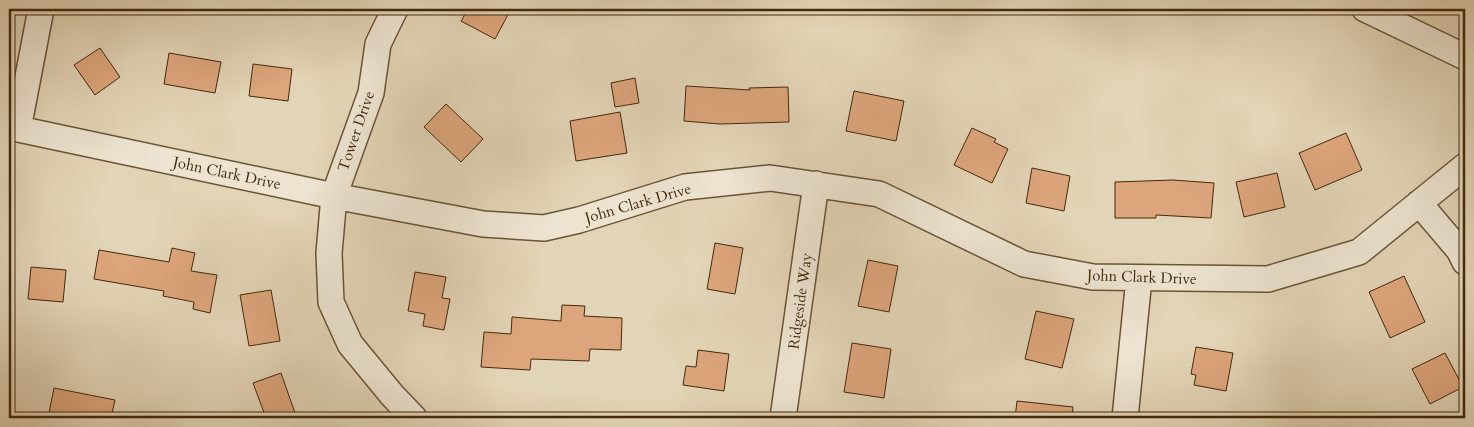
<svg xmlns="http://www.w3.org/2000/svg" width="1474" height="427" viewBox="0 0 1474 427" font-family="Cardo,serif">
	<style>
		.building { fill: #dda57c; stroke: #422a0b }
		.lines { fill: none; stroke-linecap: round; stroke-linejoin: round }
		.minor-casing { stroke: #6a5436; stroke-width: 28 }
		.minor { stroke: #ece3d0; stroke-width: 25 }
		.labels { text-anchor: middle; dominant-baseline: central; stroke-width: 5; stroke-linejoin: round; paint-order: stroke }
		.street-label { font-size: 15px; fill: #422a0b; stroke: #ece3d0 }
	</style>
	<rect width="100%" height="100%" fill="#e2d4b6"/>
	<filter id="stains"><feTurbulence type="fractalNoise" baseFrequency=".004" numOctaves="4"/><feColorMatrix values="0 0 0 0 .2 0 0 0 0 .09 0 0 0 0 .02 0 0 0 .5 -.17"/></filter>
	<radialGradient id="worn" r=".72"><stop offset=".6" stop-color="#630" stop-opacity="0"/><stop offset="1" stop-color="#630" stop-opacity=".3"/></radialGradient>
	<path class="building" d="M 468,9 L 511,9 L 495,39 L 461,21 Z
		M 100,48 L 120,77 L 95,95 L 74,65 Z
		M 169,53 L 221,62 L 215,93 L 164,84 Z
		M 253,64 L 292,69 L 288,101 L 249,96 Z
		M 635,78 L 639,103 L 615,107 L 611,83 Z
		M 686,86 L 750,90 L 749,88 L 788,87 L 789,122 L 720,124 L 684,121 Z
		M 854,91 L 904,101 L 896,141 L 846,131 Z
		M 446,104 L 483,139 L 461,162 L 424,127 Z
		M 620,112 L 627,153 L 576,161 L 570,121 Z
		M 972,128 L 996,139 L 994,142 L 1008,149 L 992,183 L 954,165 Z
		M 1346,133 L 1362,170 L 1315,190 L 1299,153 Z
		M 1032,168 L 1070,176 L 1064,211 L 1026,203 Z
		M 1277,173 L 1285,207 L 1244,217 L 1236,182 Z
		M 1173,180 L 1214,183 L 1211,218 L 1156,215 L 1156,218 L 1115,218 L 1115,182 Z
		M 715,243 L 743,248 L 735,294 L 707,289 Z
		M 172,248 L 195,253 L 191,271 L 217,275 L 210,313 L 193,309 L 194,302 L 163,296 L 164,291 L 94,279 L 99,250 L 169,262 Z
		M 868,260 L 898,266 L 889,312 L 858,306 Z
		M 31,267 L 66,270 L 63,302 L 28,299 Z
		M 415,272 L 446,277 L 442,298 L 450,299 L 444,330 L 423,326 L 425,314 L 408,311 Z
		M 1404,276 L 1425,322 L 1390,338 L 1369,292 Z
		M 271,290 L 280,341 L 249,346 L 240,295 Z
		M 562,305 L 585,306 L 584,316 L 622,318 L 621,350 L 590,349 L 589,361 L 531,359 L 530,370 L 481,367 L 484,332 L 511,334 L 512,317 L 561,321 Z
		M 1036,311 L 1074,319 L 1062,368 L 1025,359 Z
		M 852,343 L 891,349 L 884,398 L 844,392 Z
		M 1196,347 L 1233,353 L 1226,391 L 1194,385 L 1196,375 L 1191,374 Z
		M 698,350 L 729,354 L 724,391 L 683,385 L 686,366 L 696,367 Z
		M 1445,353 L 1463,387 L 1430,404 L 1412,369 Z
		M 281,373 L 295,413 L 280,418 L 266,418 L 253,383 Z
		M 54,388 L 115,400 L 111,418 L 48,418 Z
		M 1017,401 L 1073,407 L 1072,418 L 1015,418 Z"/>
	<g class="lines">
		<defs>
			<path id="minor" d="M 395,9 L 378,44 L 371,93 L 334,196 L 329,253 L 331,302 L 350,344 L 392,395 L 414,418
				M 1365,9 L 1465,57
				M 9,127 L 334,196 L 483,224 L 544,228 L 579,220 L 685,187 L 770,178 L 879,194 L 1024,264 L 1093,277 L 1268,279 L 1359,252 L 1465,166
				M 18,129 L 41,9
				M 1419,203 L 1459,250 L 1465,262
				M 783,418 L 816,184
				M 1125,418 L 1139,278"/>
		</defs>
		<use href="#minor" class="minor-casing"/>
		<use href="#minor" class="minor"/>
	</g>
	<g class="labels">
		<g class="street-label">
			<text transform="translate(356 131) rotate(-71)">Tower Drive</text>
			<text transform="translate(227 173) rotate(12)">John Clark Drive</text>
			<text transform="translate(638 203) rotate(-16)">John Clark Drive</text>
			<text transform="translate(1142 277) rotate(2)">John Clark Drive</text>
			<text transform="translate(800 301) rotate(-82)">Ridgeside Way</text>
		</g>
	</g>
	<rect width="1474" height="427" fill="none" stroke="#e2d4b6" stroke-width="30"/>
	<rect x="10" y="10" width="1454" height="407" fill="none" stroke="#422a0b" stroke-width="2.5"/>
	<rect x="15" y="15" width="1444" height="397" fill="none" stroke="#422a0b"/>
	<rect width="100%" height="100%" filter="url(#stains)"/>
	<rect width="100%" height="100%" fill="url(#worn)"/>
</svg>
